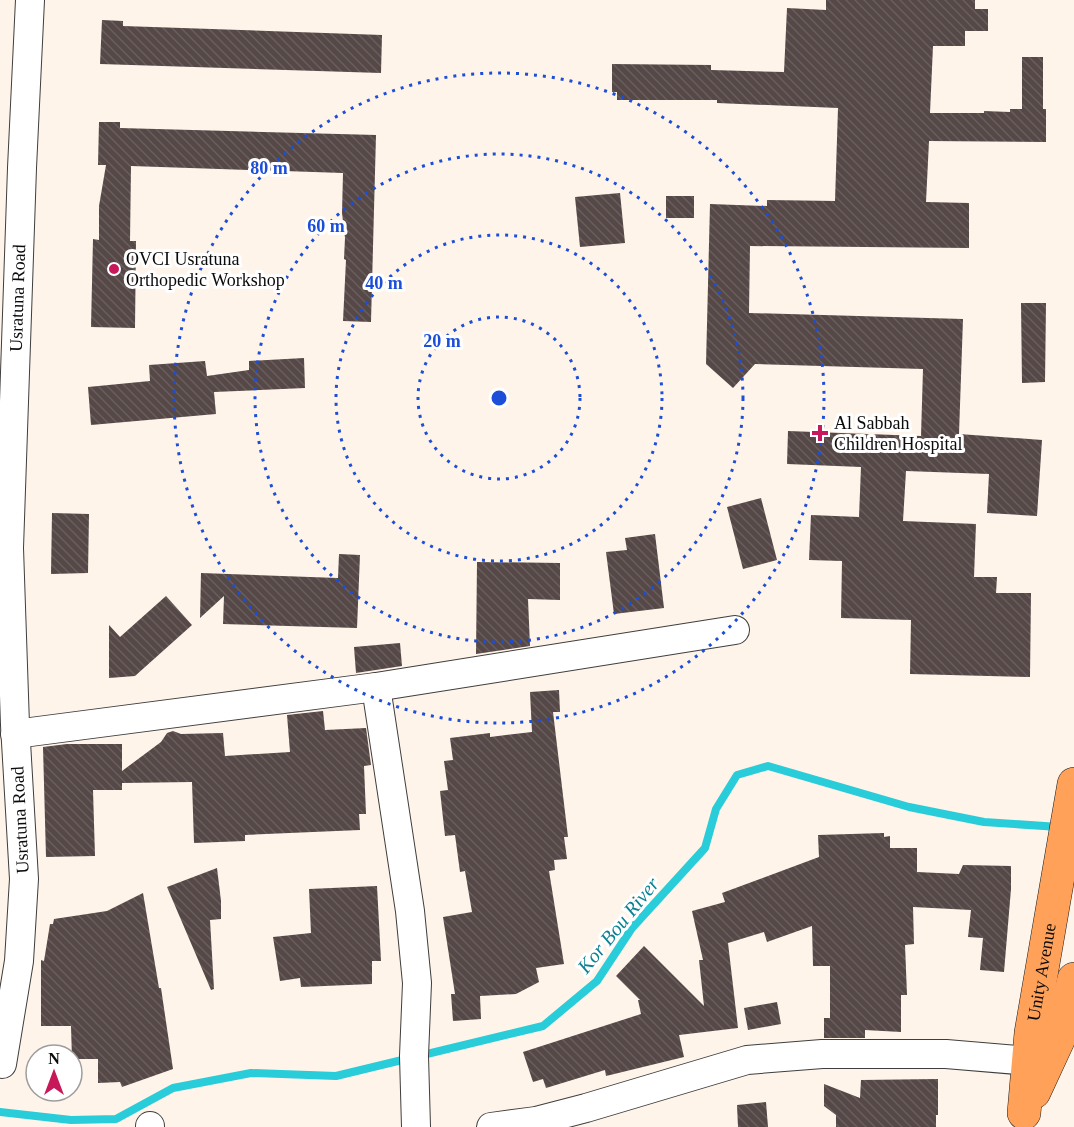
<svg xmlns="http://www.w3.org/2000/svg" width="1074" height="1127" viewBox="0 0 1074 1127" font-family="'Times New Roman',serif">
	<style>
		.lines { fill: none; stroke-linecap: round; stroke-linejoin: round }
		.stream { stroke: #29ccd9; stroke-width: 8 }
		.building { fill: url(#building-back-hatch) }
		.street-casing { stroke: #3e3e3e; stroke-width: 30 }
		.primary-casing { stroke: #1c1c1c; stroke-width: 34 }
		.street { stroke: #fff; stroke-width: 28 }
		.primary { stroke: #ffa159; stroke-width: 33 }
		.ring { fill: none; stroke: #1d4ed8; stroke-width: 3; stroke-dasharray: 3 6 }
		.poi-dot { fill: #c71859; stroke: #fff; stroke-width: 2 }
		.labels { text-anchor: middle; dominant-baseline: central; stroke-width: 6; stroke-linejoin: round; paint-order: stroke }
		.poi-label { font-size: 18px; fill: #0b0b0b; stroke: #fff; text-anchor: start }
		.street-label { font-size: 18px; fill: #0b0b0b; stroke: #fff }
		.water-label { font-size: 20px; font-style: italic; fill: #0c8290; stroke: #fff }
		.centre { fill: #1d4ed8; stroke: #fff; stroke-width: 3 }
		.ring-label { font-size: 18px; text-anchor: middle; font-weight: bold; fill: #1d4ed8; stroke: #fff; stroke-width: 6; stroke-linejoin: round; paint-order: stroke }
	</style>
	<defs>
		<pattern id="building-back-hatch" width="6" height="6" patternUnits="userSpaceOnUse" patternTransform="scale(1.5)"><rect width="6" height="6" fill="#554847"/><path d="M-1 5l2 2M0 0l6 6M5-1l2 2" fill="none" stroke="#685e5d"/></pattern>
	</defs>
	<rect width="100%" height="100%" fill="#fff4e9"/>
	<g class="lines">
		<path class="stream" d="M 0,1112 L 71,1120 L 116,1119 L 173,1088 L 251,1073 L 336,1076 L 543,1026 L 597,981 L 632,928 L 705,848 L 716,809 L 737,775 L 768,766 L 909,807 L 984,822 L 1059,827"/>
	</g>
	<path class="building" d="M 826,0 L 975,0 L 975,9 L 988,9 L 988,31 L 965,31 L 965,46 L 933,46 L 930,113 L 984,113 L 984,111 L 1010,112 L 1010,109 L 1022,109 L 1022,57 L 1043,57 L 1043,109 L 1046,109 L 1046,142 L 929,141 L 926,202 L 969,203 L 969,248 L 750,246 L 749,313 L 963,319 L 959,434 L 1042,440 L 1037,516 L 987,513 L 989,474 L 906,471 L 903,521 L 976,524 L 974,577 L 997,577 L 996,593 L 1031,593 L 1030,677 L 910,674 L 911,620 L 841,618 L 842,561 L 809,560 L 811,515 L 859,517 L 861,467 L 787,464 L 788,431 L 921,436 L 923,369 L 755,364 L 733,388 L 706,364 L 710,204 L 767,206 L 767,200 L 835,201 L 838,108 L 717,103 L 717,100 L 617,100 L 617,92 L 612,92 L 612,64 L 711,65 L 711,70 L 784,72 L 787,8 L 826,10 Z
		M 102,20 L 123,21 L 123,26 L 382,35 L 381,73 L 100,64 Z
		M 99,122 L 120,122 L 120,128 L 376,135 L 371,322 L 343,321 L 346,260 L 344,259 L 345,238 L 342,213 L 343,173 L 131,166 L 130,241 L 136,241 L 135,328 L 91,327 L 93,239 L 99,240 L 99,206 L 106,165 L 98,165 Z
		M 620,193 L 625,243 L 580,247 L 575,197 Z
		M 666,196 L 694,196 L 694,218 L 666,218 Z
		M 1021,303 L 1046,303 L 1045,382 L 1022,383 Z
		M 304,358 L 305,388 L 214,392 L 216,414 L 91,425 L 88,387 L 150,381 L 149,365 L 205,361 L 207,376 L 249,370 L 249,361 Z
		M 761,498 L 777,560 L 743,569 L 727,507 Z
		M 52,513 L 89,514 L 88,573 L 51,574 Z
		M 655,534 L 664,608 L 614,614 L 606,552 L 627,550 L 625,538 Z
		M 339,554 L 360,555 L 357,628 L 223,624 L 224,596 L 200,618 L 201,573 L 338,578 Z
		M 477,562 L 560,563 L 560,600 L 528,599 L 530,646 L 476,654 Z
		M 166,596 L 192,625 L 135,676 L 109,678 L 109,625 L 120,637 Z
		M 400,643 L 402,666 L 356,673 L 354,647 Z
		M 559,690 L 560,712 L 553,712 L 568,837 L 564,837 L 567,859 L 554,860 L 555,870 L 549,871 L 564,964 L 536,968 L 539,982 L 516,994 L 480,996 L 481,1019 L 453,1021 L 451,994 L 455,994 L 443,917 L 472,912 L 465,871 L 460,872 L 455,835 L 445,836 L 440,791 L 448,790 L 444,761 L 453,760 L 450,738 L 490,733 L 490,737 L 532,732 L 530,692 Z
		M 323,711 L 325,730 L 366,728 L 371,765 L 364,766 L 366,814 L 359,814 L 360,830 L 245,835 L 245,841 L 194,843 L 192,782 L 122,783 L 122,790 L 93,790 L 95,856 L 46,857 L 43,747 L 67,744 L 122,744 L 122,771 L 161,742 L 167,733 L 173,731 L 181,734 L 223,733 L 225,756 L 290,752 L 287,715 Z
		M 884,833 L 884,837 L 890,836 L 890,848 L 917,848 L 917,872 L 959,874 L 963,865 L 1011,866 L 1011,889 L 1004,972 L 980,970 L 983,938 L 968,937 L 971,910 L 913,907 L 914,944 L 905,945 L 907,995 L 901,995 L 901,1032 L 865,1030 L 865,1038 L 824,1038 L 824,1018 L 830,1018 L 830,966 L 813,966 L 812,926 L 767,942 L 764,932 L 728,943 L 738,1028 L 679,1035 L 684,1057 L 606,1076 L 605,1070 L 546,1088 L 543,1079 L 533,1082 L 523,1052 L 641,1014 L 638,1000 L 640,1000 L 616,976 L 644,946 L 704,1006 L 699,960 L 703,960 L 692,911 L 725,902 L 722,893 L 819,857 L 818,835 Z
		M 217,868 L 221,901 L 221,919 L 210,920 L 214,989 L 211,990 L 167,887 Z
		M 377,886 L 381,961 L 372,961 L 372,984 L 301,987 L 300,978 L 280,981 L 273,937 L 311,933 L 309,889 Z
		M 143,893 L 159,988 L 161,988 L 173,1069 L 122,1087 L 120,1082 L 98,1083 L 98,1059 L 72,1059 L 71,1026 L 41,1026 L 41,960 L 44,961 L 50,924 L 53,924 L 54,919 L 107,911 Z
		M 777,1002 L 781,1024 L 748,1030 L 744,1008 Z
		M 938,1079 L 938,1115 L 936,1115 L 936,1127 L 836,1127 L 836,1115 L 824,1106 L 824,1084 L 860,1098 L 861,1080 Z
		M 766,1102 L 768,1127 L 738,1127 L 737,1105 Z"/>
	<g class="lines">
		<defs>
			<g id="street">
				<path d="M 376,687 L 410,911 L 417,983 L 414,1056 L 416,1127"/>
				<path d="M 15,734 L 376,687 L 735,630"/>
				<path id="s1" d="M 2,1064 L 19,961 L 24,879 L 15,725 L 9,548 L 22,168 L 30,0"/>
				<path d="M 150,1126 L 150,1127"/>
				<path d="M 491,1127 L 536,1121 L 586,1108 L 747,1060 L 822,1054 L 946,1054 L 1029,1061"/>
			</g>
			<g id="primary">
				<path d="M 1034,1092 L 1059,1038 L 1074,979"/>
				<path id="s2" d="M 1024,1113 L 1031,1033 L 1074,784"/>
			</g>
		</defs>
		<use href="#street" class="street-casing"/>
		<use href="#primary" class="primary-casing"/>
		<use href="#street" class="street"/>
		<use href="#primary" class="primary"/>
	</g>
	<g class="ring">
		<circle cx="499" cy="398" r="81"/>
		<circle cx="499" cy="398" r="163"/>
		<circle cx="499" cy="398" r="244"/>
		<circle cx="499" cy="398" r="325"/>
	</g>
	<g class="poi-dot">
		<circle cx="114" cy="269" r="6"/>
		<path d="M817 424h6v6h6v6h-6v6h-6v-6h-6v-6h6z"/>
	</g>
	<g class="labels">
		<g class="poi-label">
			<text x="126" y="259">OVCI Usratuna<tspan x="126" dy="21">Orthopedic Workshop</tspan></text>
			<text x="834" y="423">Al Sabbah<tspan x="834" dy="21">Children Hospital</tspan></text>
		</g>
		<g class="street-label">
			<text stroke="none"><textPath href="#s1" startOffset="768">Usratuna Road</textPath></text>
			<text transform="translate(20 820) rotate(-93)">Usratuna Road</text>
			<text stroke="none"><textPath href="#s2" startOffset="142">Unity Avenue</textPath></text>
		</g>
		<g class="water-label">
			<text transform="translate(618 925) rotate(-51)">Kor Bou River</text>
		</g>
	</g>
	<circle cx="499" cy="398" r="9" class="centre"/>
	<g class="ring-label">
		<text x="269" y="174">80 m</text>
		<text x="326" y="232">60 m</text>
		<text x="384" y="289">40 m</text>
		<text x="442" y="347">20 m</text>
	</g>
	<g transform="translate(54 1073)"><circle r="28" fill="#ffffff" stroke="#9d9d9d" stroke-width="1.5"/>
	<path d="M0-4.5L10 22L0 15L-10 22Z" fill="#c71859"/>
	<text y="-9" font-size="16" font-weight="bold" text-anchor="middle" fill="#0b0b0b">N</text>
	</g>
</svg>
